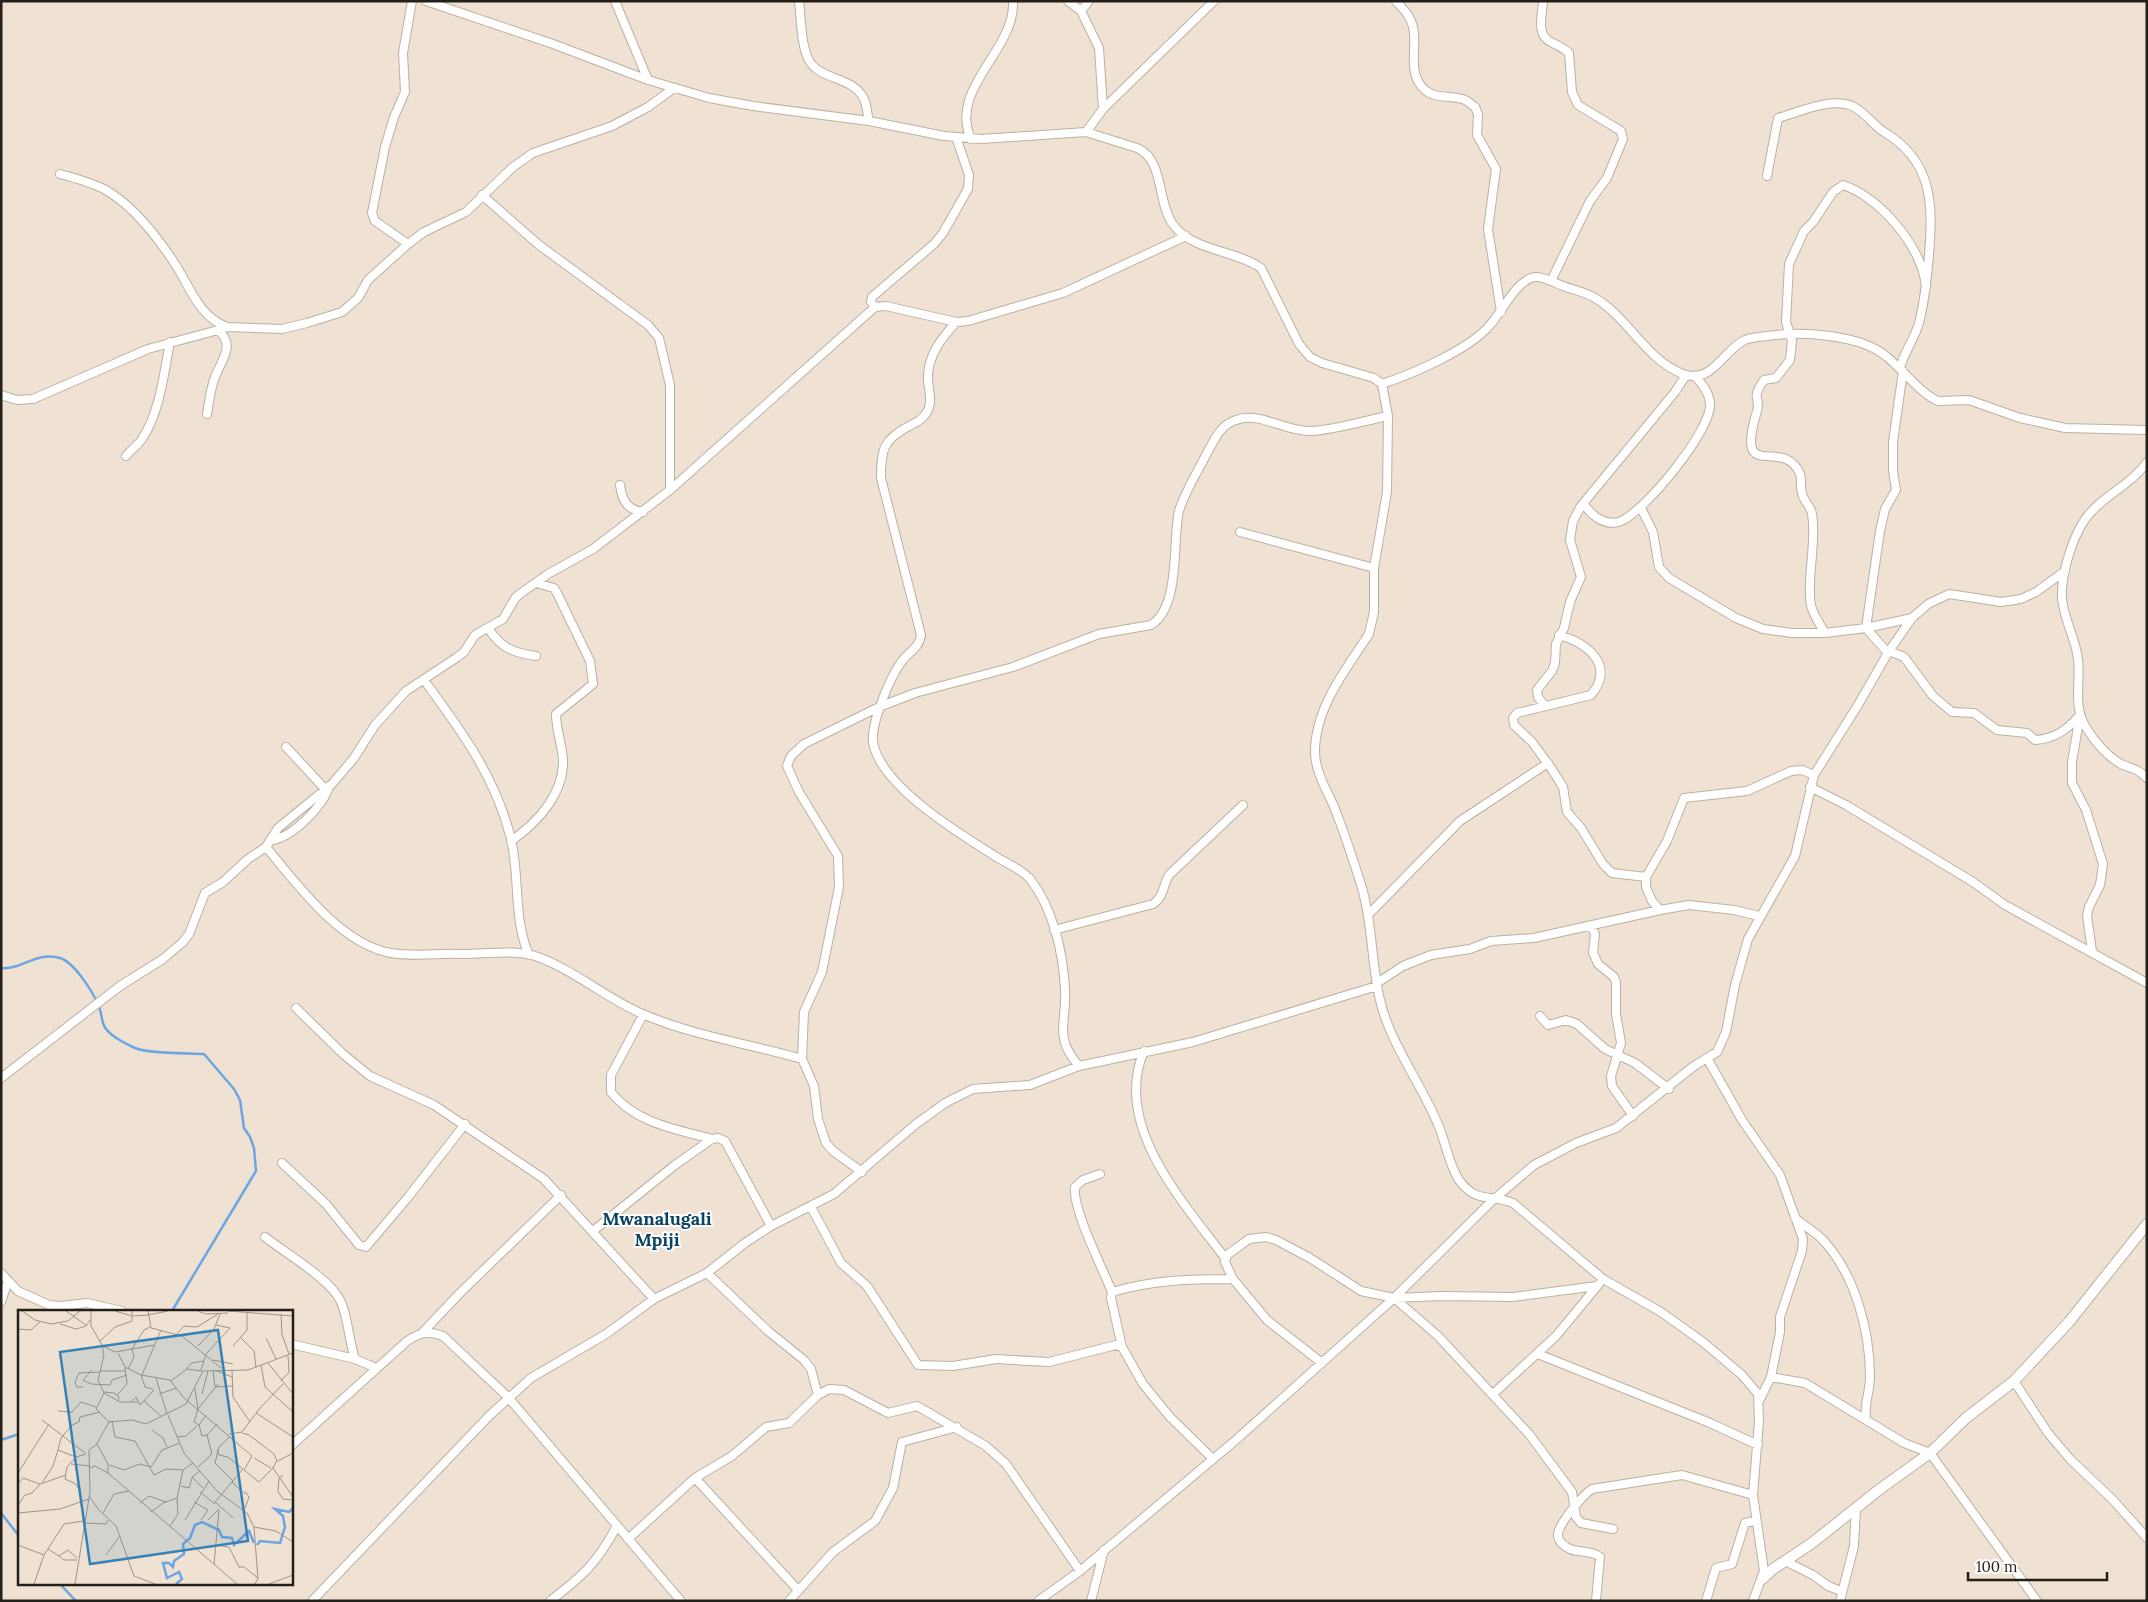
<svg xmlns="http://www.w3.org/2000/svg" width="2148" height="1602" viewBox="0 0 2148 1602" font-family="Lora,serif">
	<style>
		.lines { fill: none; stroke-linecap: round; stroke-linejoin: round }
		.stream { stroke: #6ca5e1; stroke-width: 2.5 }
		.minor-casing { stroke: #bdb0a1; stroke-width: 10 }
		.tertiary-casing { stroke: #bdb0a1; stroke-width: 12 }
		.minor { stroke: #fff; stroke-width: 8 }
		.tertiary { stroke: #fff; stroke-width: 10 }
		.labels { text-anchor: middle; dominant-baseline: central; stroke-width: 4; stroke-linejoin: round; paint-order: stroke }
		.quarter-label { font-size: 18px; font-weight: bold; fill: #0a4264; stroke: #fff }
		.inset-river { fill: none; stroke: #6ca5e1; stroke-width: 2.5 }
		.inset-road { fill: none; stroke: #9e9489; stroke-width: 1 }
		.view { fill: #3681b5; fill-opacity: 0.15; stroke: #3681b5; stroke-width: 2.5 }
		.inset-edge { fill: none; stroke: #241f19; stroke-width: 2.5 }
	</style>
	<rect width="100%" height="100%" fill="#efe2d3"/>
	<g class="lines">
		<path class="stream" d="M 1,968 C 22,970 36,951 60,958 C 74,962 92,991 98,1004 C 102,1012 101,1023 106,1029 C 113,1038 126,1044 135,1048 C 148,1054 188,1053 204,1054 L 234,1089 L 240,1100 L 244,1128 L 250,1137 L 254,1148 L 256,1171 L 172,1311
			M 1,1440 L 19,1434
			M 1,1513 L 19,1536
			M 59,1583 L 76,1601"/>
		<defs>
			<path id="minor" d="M 426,1 L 553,44 L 648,80 L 709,98 L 753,106 L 869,121 L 944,136 L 982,139 L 1086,132 L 1137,148 C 1164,159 1157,201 1172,223 C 1192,252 1234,249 1261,268 L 1299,344 L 1310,357 L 1322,363 L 1374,378 L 1382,384 L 1388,416 L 1387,492 L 1374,568 L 1374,612 L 1369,634 C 1346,669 1315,708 1315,752 C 1315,772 1328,792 1335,809 C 1345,835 1354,862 1362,888 C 1373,925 1371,963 1380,1000 C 1390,1044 1423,1086 1439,1127 C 1446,1144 1449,1165 1459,1180 C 1476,1204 1491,1194 1513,1203 L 1603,1279 L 1661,1312 L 1703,1342 L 1742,1375 L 1758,1394 L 1759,1421 L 1753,1495 L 1764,1571 L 1753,1601
				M 615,1 L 648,80
				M 799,1 C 801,17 801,49 810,62 C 821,80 854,77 864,99 C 867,105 867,114 869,121
				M 1068,1 L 1081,11
				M 1089,1 L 1081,11 L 1099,48 L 1103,109
				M 1396,1 C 1403,9 1411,16 1413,27 C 1418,48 1406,73 1425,90 C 1435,99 1450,95 1462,99 C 1467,100 1471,104 1475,107 L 1478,114 L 1477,135 L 1496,169 L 1488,229 L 1501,312
				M 1543,1 C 1542,16 1536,35 1551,42 C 1558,46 1564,48 1569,53 L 1572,92 L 1578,105 L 1621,131 L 1623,139 L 1607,178 L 1590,201 L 1551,281
				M 1086,132 L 1103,109 L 1214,1
				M 971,139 C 948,88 1016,50 1013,1
				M 60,174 C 75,178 90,182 104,189 C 133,205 159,239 177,267 C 191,290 200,317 227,327
				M 1767,176 L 1778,118 C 1799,112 1831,97 1852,106 C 1864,111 1873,125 1884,132 C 1933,161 1933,204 1929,255 C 1927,278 1925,300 1919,323 C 1915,338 1904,352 1900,368
				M 482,195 L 539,245 L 648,325 L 659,338 L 670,385 L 670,490
				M 408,244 L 375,221 L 372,213 L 385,147 L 394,117 L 405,92 L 403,53 L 412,1
				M 875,307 L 871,302 L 872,297 L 934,244 L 943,233 L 968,189 L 969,175 L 956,137
				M 956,322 C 943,337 929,353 928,375 C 927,388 934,400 927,412 C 923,419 916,423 909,426 C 883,440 881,449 881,478 L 921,635 C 919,649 909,651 902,661 C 890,677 871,723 873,742 C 880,786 960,834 995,856 C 1005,863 1022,869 1030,879 C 1053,908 1063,952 1065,989 C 1067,1024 1053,1036 1079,1066
				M 1382,384 C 1412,374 1469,350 1490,325 C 1502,312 1517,279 1535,277 C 1543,276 1555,283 1563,286 C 1573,290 1586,292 1595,298 C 1629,318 1645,359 1683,374 C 1712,385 1723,350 1745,340 C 1751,337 1760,337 1767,336 C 1800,331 1861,334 1887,357 C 1902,369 1921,394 1938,401 L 1969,400 L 2020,418 L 2065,428 L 2147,430
				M 1,395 L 17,400 L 33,399 L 148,349 L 218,330 L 227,327 L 282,329 L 307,323 L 342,312 L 358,298 L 368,280 L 408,244 L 424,232 L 466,212 L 513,167 L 533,153 L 612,126 L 648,107 L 674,88
				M 207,414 C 209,403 210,393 213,383 C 218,363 238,347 218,330
				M 126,456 C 131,450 138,445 142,439 C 160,412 164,373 170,342
				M 2147,462 C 2131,485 2102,496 2086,518 C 2072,537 2058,582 2063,605 C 2066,623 2076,641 2078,659 C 2081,683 2072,707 2087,729 C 2095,742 2108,757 2121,764 C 2134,770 2135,767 2147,778
				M 620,485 C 622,500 627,510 643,512
				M 1584,504 C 1591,515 1604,526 1619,522 C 1644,513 1713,429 1710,403 C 1709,392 1702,384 1695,376
				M 1641,508 L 1653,532 L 1659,567 L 1669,578 L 1736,618 L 1763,629 L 1792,633 L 1825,633 L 1866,628 L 1912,618
				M 1240,532 L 1374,568
				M 488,628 C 501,648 513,653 536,656
				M 1825,633 C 1820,624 1813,615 1811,605 C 1806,579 1817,544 1812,514 C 1811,506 1803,501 1802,493 C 1800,487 1802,480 1800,474 C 1783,434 1734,487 1757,411 C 1761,397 1750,400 1764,380 L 1776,378 L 1790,360 L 1792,341 L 1786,322 L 1789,264 L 1804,231 L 1813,222 L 1833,192 L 1843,185 C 1880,197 1923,248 1926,287
				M 1559,635 C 1587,643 1616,665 1591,695 L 1517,713 L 1513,718 L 1514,725 L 1532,742 L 1551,768 L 1563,787 L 1567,812 L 1581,828 L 1603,864 L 1612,873 L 1646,877
				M 1889,651 L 1904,657 L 1933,696 L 1952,712 L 1974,713 L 1997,730 L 2027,733 L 2035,740 C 2054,739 2067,730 2079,716
				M 1888,653 L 1866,628 L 1880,531 L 1885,509 L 1896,490 L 1893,471 L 1893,442 L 1903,371
				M 424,680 C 461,731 495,775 511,839 C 520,877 513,919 529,955
				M 1545,706 L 1538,697 L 1537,690 L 1552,671 L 1555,663 L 1556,644 L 1564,628 L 1570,602 L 1581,577 L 1570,540 L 1573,521 L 1581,506 L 1675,392 L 1686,375
				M 2080,715 L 2072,762 L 2072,783 L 2086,810 L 2103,864 L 2100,885 L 2089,907 L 2087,916 L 2092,951
				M 286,747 L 325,789
				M 1810,787 L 1846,805 L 1973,882 L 2005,905 L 2147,983
				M 270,840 C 290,840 325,805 329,786
				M 511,841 C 537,823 564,794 563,760 C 562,744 556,730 556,714 L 593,684 L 590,661 L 558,595 L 554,588 L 536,583
				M 266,847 C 296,883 341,945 391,953 C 414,957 439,953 463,954 C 487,954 514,949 538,957 C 576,971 608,1000 645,1015 C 695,1036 750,1044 802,1059
				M 1660,910 L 1652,901 L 1646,887 L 1646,877 L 1667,841 L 1684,798 L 1747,791 L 1791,771 L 1802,770 L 1814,775
				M 1368,915 L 1460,821 L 1548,763
				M 1591,926 L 1595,934 L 1593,953 L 1595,957 L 1598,964 L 1614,977 L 1616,982 L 1616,1014 L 1621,1043 L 1611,1076 L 1612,1086 L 1633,1116
				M 1054,930 L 1153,904 C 1164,897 1163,885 1169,875 L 1243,805
				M 1377,983 L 1403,966 L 1431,955 L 1470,949 L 1491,941 L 1534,938 L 1660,910 L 1689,905 L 1734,910 L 1759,916
				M 296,1008 L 343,1054 L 370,1076 L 434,1105 L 544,1179 L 654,1299
				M 643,1015 L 611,1075 L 611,1092 C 635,1123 675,1129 712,1139
				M 1540,1016 L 1548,1025 L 1566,1020 L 1577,1024 L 1605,1049 L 1635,1063 L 1669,1089
				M 1144,1051 C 1112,1125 1183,1202 1225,1258
				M 1707,1058 L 1742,1120 L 1780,1175 L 1803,1239 L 1802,1251 L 1780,1317 L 1780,1332 L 1771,1377 L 1759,1401
				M 1,1078 L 120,986 L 163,959 L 183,942 L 189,934 L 205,893 L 223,882 L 248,859 L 266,847 L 278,828 L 332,784 L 354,758 L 375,725 L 406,691 L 456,658 L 464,652 L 475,635 L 503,619 L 516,597 L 524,591 L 548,574 L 593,549 L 670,490 L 875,307 L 886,306 L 956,322 L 968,321 L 1063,293 L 1186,236
				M 282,1163 L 326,1204 L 359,1245 L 366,1247 L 409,1196 L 465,1124
				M 862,1172 L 833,1151 L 826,1143 L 818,1119 L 814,1086 L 802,1059 L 804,1012 L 822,972 L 839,887 L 838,856 L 799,792 L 787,766 L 791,756 L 804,744 L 879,707 L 915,693 L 1013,667 L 1099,634 L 1151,625 C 1181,606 1172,542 1179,511 C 1185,491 1198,471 1207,453 C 1215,439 1220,425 1236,420 C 1260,411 1285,432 1310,431 C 1336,430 1362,421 1388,416
				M 1100,1174 L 1083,1180 L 1075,1187 C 1072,1209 1103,1269 1112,1292
				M 811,1207 L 841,1263 L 867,1286 L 918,1365 L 953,1366 L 996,1359 L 1049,1362 L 1116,1345 L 1122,1347 L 1143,1384 L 1170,1417 L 1213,1459
				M 1795,1218 C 1803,1225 1814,1231 1822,1239 C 1855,1274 1870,1330 1870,1377 C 1870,1391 1864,1404 1866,1418
				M 593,1231 L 675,1165 L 712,1139 L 718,1138 L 725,1141 L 771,1226
				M 265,1237 C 285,1253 332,1280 341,1302 C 348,1318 349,1341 355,1359 L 376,1368
				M 1,1273 L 18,1291 L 49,1305 L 61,1306 L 87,1303 L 122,1311
				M 707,1273 L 768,1331 L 804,1360 L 811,1369 L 818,1395
				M 1233,1279 L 1225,1262 L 1227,1255 L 1249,1239 L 1266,1237 L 1276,1240 L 1310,1258 L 1361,1291 L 1394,1298 L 1441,1296 L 1513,1297 L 1597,1286
				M 1394,1298 L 1438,1336 L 1529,1434 L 1572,1492 L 1576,1517 L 1581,1523 L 1613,1529
				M 1,1302 L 8,1281
				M 422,1333 L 461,1292 L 561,1195
				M 291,1344 L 355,1359
				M 1122,1347 L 1111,1298 L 1112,1292 C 1152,1280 1191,1279 1233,1279 L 1267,1320 L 1322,1363
				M 1538,1354 L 1710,1423 L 1758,1445
				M 1771,1377 L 1805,1383 L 1904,1443 L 1930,1453 L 2037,1601
				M 2014,1381 L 2048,1433 L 2070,1459 L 2113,1500 L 2147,1538
				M 1493,1394 L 1556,1336 L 1599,1284
				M 291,1446 L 406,1342 C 418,1333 428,1330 443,1336 L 508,1397 L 681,1601
				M 695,1478 L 798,1590
				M 628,1539 L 695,1478 L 732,1456 L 766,1427 L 789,1423 L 818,1395 L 829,1389 L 844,1390 L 888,1413 L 917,1406 L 986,1446 L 1006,1464 L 1080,1571
				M 1785,1561 L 1813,1575 L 1828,1586 L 1841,1591
				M 312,1601 L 489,1416 L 531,1378 L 606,1334 L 654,1299 L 707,1273 L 745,1243 L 771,1226 L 834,1194 L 916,1124 L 945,1103 L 973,1089 L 1030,1085 L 1079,1066 L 1193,1042 L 1377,986
				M 550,1601 C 584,1575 596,1564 617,1526
				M 789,1601 L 833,1552 L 875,1521 L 893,1488 L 902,1442 L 957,1427
				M 1038,1601 L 1080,1571 L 1237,1439 L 1394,1298 L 1493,1200 L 1534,1165 L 1576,1143 L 1616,1128 L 1694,1066 L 1717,1052 L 1726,1032 L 1735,985 L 1748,939 L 1795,856 L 1814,775 L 1858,705 L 1889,651 L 1912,618 L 1928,604 L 1949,594 L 2001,602 L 2021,599 L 2036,592 L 2065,571
				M 1091,1601 L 1104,1550
				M 1596,1601 L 1600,1557 C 1591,1550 1580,1553 1570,1549 C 1564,1546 1558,1542 1558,1535 C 1558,1524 1583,1495 1592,1489 L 1682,1475 L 1753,1495
				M 1706,1601 L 1716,1568 L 1732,1564 L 1745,1523 L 1755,1521
				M 1840,1601 L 1854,1546 L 1856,1508"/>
			<path id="tertiary" d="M 1762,1579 L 1773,1569 L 1812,1543 L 1880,1489 L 1930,1453 L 1966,1418 L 2014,1381 L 2069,1322 L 2147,1224"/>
		</defs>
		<use href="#minor" class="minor-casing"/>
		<use href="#tertiary" class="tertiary-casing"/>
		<use href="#minor" class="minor"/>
		<use href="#tertiary" class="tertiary"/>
	</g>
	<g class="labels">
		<g class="quarter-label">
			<text x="657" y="1218">Mwanalugali<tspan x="657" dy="21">Mpiji</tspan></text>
		</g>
	</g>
	<g transform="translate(18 1310)">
		<rect width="275" height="275" fill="#efe2d3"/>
		<path class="inset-river" d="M 239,235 L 242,231 L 262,233 L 267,217 L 265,206 L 257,199 L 271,202 L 275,198M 158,274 L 164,269 L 161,262 L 149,268 L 145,253 L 151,253 L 155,257 L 156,251 L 166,244 L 165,234 L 172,228 L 177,215 L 184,212 L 201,220 L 204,227 L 214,228 L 216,235 L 231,221 L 236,233"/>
		<path class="inset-road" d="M 4,1 L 17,10 L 33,14 L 50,11 L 62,1M 48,1 L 68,15M 73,1 L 73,16 L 84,35 L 86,45 L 80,70 L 86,83 L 78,99 L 91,112M 97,1 L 114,6M 130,1 L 133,18 L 164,26 L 203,58M 180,1 L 187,4 L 210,3M 210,1 L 275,6M 263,4 L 264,25 L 271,44M 130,5 L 150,1M 115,6 L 130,5M 42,14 L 58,19 L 68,16 L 72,10M 0,19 L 13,20 L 22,12M 159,24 L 166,16 L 179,17 L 200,4M 223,28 L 236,41 L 238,57M 248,28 L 258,49M 82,31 L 97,17 L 114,11 L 114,1M 85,36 L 97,42 L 114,39 L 126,20 L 132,17M 180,36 L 196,19 L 202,4M 215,36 L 229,20 L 229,3M 100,43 L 107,57 L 123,65 L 152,70 L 165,87 L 234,146 L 226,160 L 241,172 L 255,158 L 275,187M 195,50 L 215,54M 250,53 L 275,84M 243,55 L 247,77 L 275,102M 110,59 L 116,47 L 114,39 L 137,35M 168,59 L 174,53 L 186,51M 74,60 L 65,70 L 73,74 L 92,75 L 94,70 L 109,65M 183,60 L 188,44 L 212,18 L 198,15M 197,60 L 214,67M 214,60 L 215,87 L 232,112M 82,61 L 108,61M 195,61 L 197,77 L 214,76M 123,65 L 127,77 L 135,79M 124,65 L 143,20M 138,68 L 149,104M 153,71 L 169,59 L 184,61M 263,71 L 271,62 L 270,46M 65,77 L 59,77 L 57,72 L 61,63 L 82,62M 177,79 L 180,99M 86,82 L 96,83 L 101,87 L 100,91M 86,83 L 102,92 L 120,92M 141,84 L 159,78M 184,84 L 190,61M 99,85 L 109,74 L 107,58M 126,91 L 143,106M 113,92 L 118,87 L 122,95 L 136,80M 40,101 L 54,102 L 63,92 L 78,97M 238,103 L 275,127M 150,105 L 166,143 L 200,182 L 229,203 L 236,217 L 258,221 L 275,232M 188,105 L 181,115 L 184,126 L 189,125M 24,110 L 67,143M 94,111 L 97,127 L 117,131 L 136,165 L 148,159 L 165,160 L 175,153M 181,115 L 176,112 L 180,99 L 200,74M 134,120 L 145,128 L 149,137M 224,123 L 231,125 L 256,144 L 259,151M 211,124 L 224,122 L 242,98 L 265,74M 212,126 L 201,137 L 197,153 L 215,171M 160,127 L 168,126 L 179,116M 79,134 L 90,154 L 90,163 L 219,274M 40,140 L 43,128 L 54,115 L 61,112 L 62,107 L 82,102M 199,140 L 201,145 L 210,147 L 225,159 L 197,192 L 215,208M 58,147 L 49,157 L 47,169 L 58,174 L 60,178M 236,148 L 253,158M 53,154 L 72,156M 91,155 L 106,160 L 122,154 L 133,157 L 144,140 L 162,133M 180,157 L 194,144 L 189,125 L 199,114M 72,158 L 77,156 L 90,163M 255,158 L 258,152 L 275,143M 182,161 L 174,167 L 185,178M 0,163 L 31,114M 265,165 L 261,168 L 260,182 L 265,189 L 275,190M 214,172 L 227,184M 24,173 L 35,156 L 40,140 L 58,147 L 68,144M 0,174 L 5,168 L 22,174 L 48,165M 163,176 L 171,178 L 174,168M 182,182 L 197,194M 71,186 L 80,199 L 98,216 L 116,266 L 137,274M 176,192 L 190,200 L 183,210M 122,193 L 131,186 L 148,192M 0,195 L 7,185 L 14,183 L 22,174M 226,201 L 231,187 L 227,181M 133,202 L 145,193 L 159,188M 0,203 L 42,199 L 71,189M 85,203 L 96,184 L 111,181M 167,210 L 191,171M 190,210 L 201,199M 66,213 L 88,214 L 90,210M 152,216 L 160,204 L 159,188 L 165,160M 236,217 L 240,269M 0,235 L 26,245 L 46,214 L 66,211M 198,235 L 211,237 L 221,257 L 226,257 L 240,268 L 237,274M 30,239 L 41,246 L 50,240 L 59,248M 88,245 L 101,227M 41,246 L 46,250 L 59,250M 196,255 L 201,200M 16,274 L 26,245M 57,274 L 72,182 L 71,140 L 78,135 L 91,112 L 114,110 L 128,114 L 168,94 L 185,61 L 230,60 L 275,43M 251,274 L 275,265"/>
		<path class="view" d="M 200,20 L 230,231 L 72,254 L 42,42 Z"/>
		<rect width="275" height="275" class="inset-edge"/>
	</g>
	<rect width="2148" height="1602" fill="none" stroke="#241f19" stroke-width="5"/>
	<path d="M1968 1572v8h139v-8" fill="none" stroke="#241f19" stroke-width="2.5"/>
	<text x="1976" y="1572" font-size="15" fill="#241f19" stroke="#ffffff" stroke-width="4" paint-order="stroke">100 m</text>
</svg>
